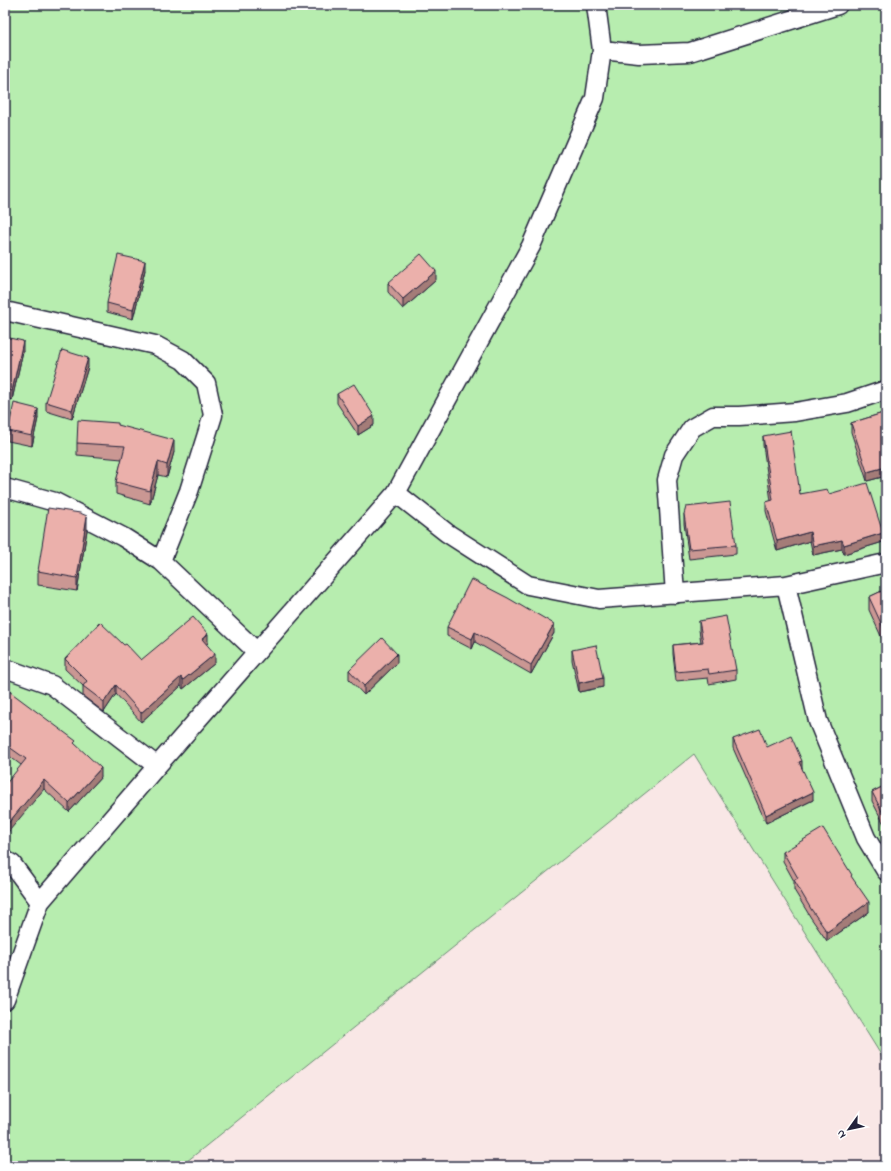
<svg xmlns="http://www.w3.org/2000/svg" width="891" height="1171" viewBox="0 0 891 1171" font-family="'Indie Flower',sans-serif">
	<style>
		.green { fill: #b7edaf; stroke: #6c8875 }
		.lines { fill: none; stroke-linecap: round; stroke-linejoin: round }
		.street-casing { stroke: #22223b; stroke-width: 21 }
		.street { stroke: #fff; stroke-width: 18 }
		.wall { fill: #ca9793; stroke: #22223b }
		.shaded-wall { fill: #a47b78; stroke: #22223b }
		.building { fill: #ebb0ab; stroke: #22223b }
	</style>
	<rect width="100%" height="100%" fill="#f9e7e6"/>
	<filter id="ink" filterUnits="userSpaceOnUse"><feTurbulence type="fractalNoise" baseFrequency=".025" numOctaves="2"/><feDisplacementMap in="SourceGraphic" scale="8" xChannelSelector="R" yChannelSelector="G"/><feConvolveMatrix kernelMatrix="1 2 1 2 8 2 1 2 1" color-interpolation-filters="sRGB"/></filter>
	<g filter="url(#ink)">
		<path class="green" d="M 5,5 L 886,5 L 886,1063 L 694,754 L 181,1166 L 5,1166 Z"/>
		<g class="lines">
			<defs>
				<path id="street" d="M 602,50 L 639,54 L 690,52 L 838,5
					M 5,311 L 155,345 L 183,360 L 206,383 L 213,415 L 189,491 L 161,561
					M 5,488 L 55,502 L 123,537 L 161,561 L 256,651
					M 396,493 L 447,533 L 528,585 L 599,599 L 786,585 L 886,563
					M 786,585 L 818,721 L 866,838 L 886,871
					M 675,594 L 667,480 L 674,455 L 692,428 L 713,416 L 739,416 L 795,412 L 847,403 L 886,390
					M 5,668 L 52,685 L 157,766
					M 5,860 L 12,864 L 40,902
					M 5,1000 L 40,902 L 157,766 L 396,493 L 531,246 L 595,98 L 602,50 L 596,5"/>
			</defs>
			<use href="#street" class="street-casing"/>
			<use href="#street" class="street"/>
		</g>
		<path class="wall" d="M 145,270 L 133,319 L 107,312 L 107,303 Z
			M 436,280 L 403,309 L 388,292 L 388,283 Z
			M 5,337 L 23,351 L 12,400 L 5,398 Z
			M 88,367 L 72,419 L 46,411 L 46,402 Z
			M 337,394 L 374,425 L 358,435 L 337,403 Z
			M 886,410 L 886,476 L 867,481 L 851,432 L 851,423 L 883,413 L 883,411 Z
			M 38,418 L 32,446 L 8,441 L 8,431 Z
			M 118,425 L 174,452 L 167,477 L 158,475 L 150,504 L 116,494 L 116,482 L 122,459 L 77,455 L 77,443 Z
			M 763,436 L 800,494 L 829,494 L 883,542 L 844,554 L 842,549 L 813,555 L 810,541 L 777,551 L 766,511 L 766,502 L 771,501 L 763,445 Z
			M 684,514 L 736,545 L 736,554 L 689,559 L 684,524 Z
			M 87,530 L 77,591 L 38,585 L 38,571 Z
			M 886,589 L 886,647 L 869,610 L 869,597 Z
			M 699,621 L 736,670 L 736,679 L 709,684 L 708,678 L 676,681 L 673,654 L 673,645 L 701,642 L 699,630 Z
			M 447,627 L 554,633 L 531,674 L 475,642 L 472,649 L 447,636 Z
			M 208,643 L 206,645 L 215,663 L 183,689 L 181,686 L 141,722 L 116,694 L 104,712 L 83,696 L 83,686 L 65,669 L 65,659 L 141,660 Z
			M 572,650 L 603,687 L 579,692 L 572,660 Z
			M 397,663 L 364,695 L 349,679 L 349,670 Z
			M 5,690 L 76,745 L 101,777 L 69,812 L 44,789 L 21,765 L 5,753 Z
			M 733,739 L 767,747 L 802,769 L 813,800 L 766,823 L 733,748 Z
			M 886,785 L 886,828 L 872,801 L 872,792 Z
			M 783,852 L 852,878 L 869,912 L 827,941 L 811,918 L 794,890 L 794,881 L 783,861 Z
			M 886,1016 L 886,1032 L 883,1028 L 883,1018 Z"/>
		<path class="shaded-wall" d="M 145,261 L 145,270 L 133,319 L 133,310 Z
			M 436,271 L 436,280 L 403,309 L 403,299 Z
			M 23,341 L 23,351 L 12,400 L 12,391 Z
			M 88,358 L 88,367 L 72,419 L 72,410 Z
			M 38,409 L 38,418 L 32,446 L 32,436 Z
			M 374,416 L 374,425 L 358,435 L 358,426 Z
			M 174,440 L 174,452 L 167,477 L 167,465 Z
			M 158,462 L 158,475 L 150,504 L 150,491 Z
			M 886,467 L 886,476 L 867,481 L 867,472 Z
			M 87,516 L 87,530 L 77,591 L 77,578 Z
			M 810,532 L 810,541 L 777,551 L 777,541 Z
			M 883,533 L 883,542 L 844,554 L 844,545 Z
			M 842,540 L 842,549 L 813,555 L 813,546 Z
			M 554,624 L 554,633 L 531,674 L 531,665 Z
			M 475,632 L 475,642 L 472,649 L 472,639 Z
			M 208,634 L 208,643 L 202,648 L 202,639 Z
			M 215,654 L 215,663 L 183,689 L 183,680 Z
			M 397,654 L 397,663 L 364,695 L 364,686 Z
			M 181,677 L 181,686 L 141,722 L 141,713 Z
			M 603,678 L 603,687 L 579,692 L 579,683 Z
			M 116,685 L 116,694 L 104,712 L 104,702 Z
			M 802,761 L 802,770 L 799,762 Z
			M 101,768 L 101,777 L 69,812 L 69,803 Z
			M 44,780 L 44,789 L 5,836 L 5,827 Z
			M 813,792 L 813,800 L 766,823 L 766,815 Z
			M 869,902 L 869,912 L 827,941 L 827,932 Z"/>
		<path class="building" d="M 421,254 L 436,271 L 403,299 L 388,283 Z
			M 118,255 L 145,261 L 133,310 L 107,303 Z
			M 5,337 L 23,341 L 12,391 L 5,389 Z
			M 62,350 L 88,358 L 72,410 L 46,402 Z
			M 354,384 L 374,416 L 358,426 L 337,394 Z
			M 14,403 L 38,409 L 32,436 L 8,431 Z
			M 886,410 L 886,467 L 867,472 L 851,423 L 883,413 L 883,411 Z
			M 78,420 L 118,423 L 118,425 L 174,440 L 167,465 L 158,462 L 150,491 L 116,482 L 125,446 L 77,443 Z
			M 791,431 L 800,494 L 827,489 L 829,494 L 867,483 L 883,533 L 844,545 L 842,540 L 813,546 L 810,532 L 777,541 L 766,502 L 773,500 L 763,436 Z
			M 730,502 L 736,545 L 689,549 L 684,514 L 686,507 Z
			M 48,508 L 80,513 L 87,516 L 77,578 L 38,571 Z
			M 471,579 L 508,598 L 530,611 L 530,610 L 554,624 L 531,665 L 475,632 L 472,639 L 447,627 Z
			M 886,589 L 886,634 L 869,597 Z
			M 726,616 L 736,670 L 709,674 L 708,669 L 676,672 L 673,645 L 703,642 L 699,621 Z
			M 193,617 L 208,634 L 202,639 L 215,654 L 183,680 L 181,677 L 141,713 L 116,685 L 104,702 L 83,686 L 87,681 L 65,659 L 100,622 L 124,645 L 126,644 L 141,660 Z
			M 382,638 L 397,654 L 364,686 L 349,670 Z
			M 596,645 L 603,678 L 579,683 L 572,650 Z
			M 5,690 L 9,691 L 76,741 L 74,743 L 101,768 L 69,803 L 44,780 L 5,827 L 5,785 L 26,759 L 5,744 Z
			M 760,729 L 767,747 L 791,736 L 802,761 L 799,762 L 813,792 L 766,815 L 733,739 Z
			M 886,785 L 886,819 L 872,792 Z
			M 823,828 L 852,875 L 851,876 L 869,902 L 827,932 L 811,909 L 794,880 L 798,878 L 783,852 Z
			M 886,1016 L 886,1023 L 883,1018 Z"/>
	</g>
	<rect width="891" height="1171" fill="none" stroke="#fff" stroke-width="20"/>
	<rect x="10" y="10" width="871" height="1151" fill="none" stroke="#22223b" stroke-width="1.5" filter="url(#ink)"/>
	<g transform="translate(849 1129) rotate(237)" stroke="#ffffff" stroke-width="3" paint-order="stroke">
	<path d="M0-3L7 15L0 10L-7 15Z" fill="#22223b"/>
	<text y="-6" font-size="11" font-weight="bold" text-anchor="middle" fill="#22223b">N</text>
	</g>
</svg>
